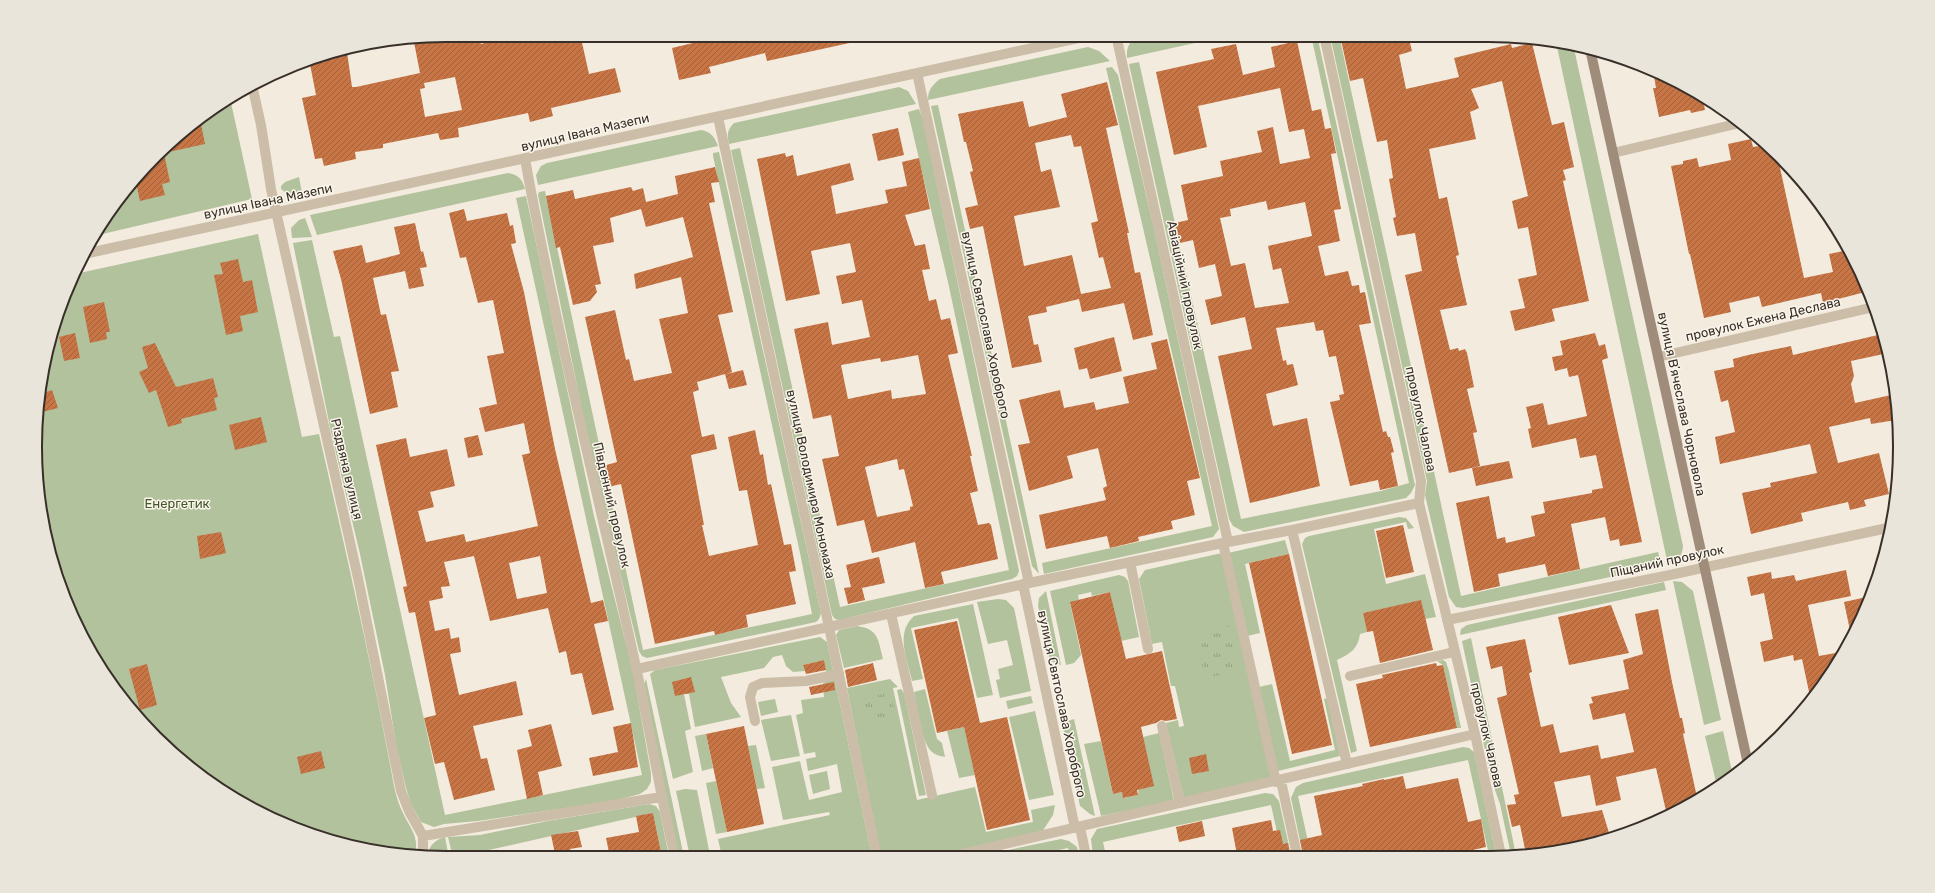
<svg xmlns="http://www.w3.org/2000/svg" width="1935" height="893" viewBox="0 0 1935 893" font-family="Rubik,sans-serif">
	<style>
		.green { fill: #b1c29c }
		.park { fill: url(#park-tufts) }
		.building { fill: url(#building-hatch); fill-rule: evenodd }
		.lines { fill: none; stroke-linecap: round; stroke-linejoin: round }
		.lane { stroke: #cbbda8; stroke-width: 10 }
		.street { stroke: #cbbda8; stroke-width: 10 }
		.secondary { stroke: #9f8c7a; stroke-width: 10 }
		.labels { text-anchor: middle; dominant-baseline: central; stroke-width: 3; stroke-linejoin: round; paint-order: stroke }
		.street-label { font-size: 13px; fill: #382f29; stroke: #faf5ea }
		.park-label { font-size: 13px; fill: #42572c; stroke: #faf5ea }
		.rim { fill: none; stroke: #382f29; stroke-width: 2 }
	</style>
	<defs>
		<pattern id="park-tufts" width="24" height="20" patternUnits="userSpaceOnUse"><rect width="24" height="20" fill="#b1c29c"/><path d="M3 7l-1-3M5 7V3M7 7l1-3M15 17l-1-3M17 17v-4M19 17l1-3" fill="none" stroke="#919e7f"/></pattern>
		<pattern id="building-hatch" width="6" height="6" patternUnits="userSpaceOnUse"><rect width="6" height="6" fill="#c87546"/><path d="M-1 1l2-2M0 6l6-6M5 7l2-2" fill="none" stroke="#a3603a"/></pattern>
	</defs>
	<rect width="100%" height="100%" fill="#f3ebdd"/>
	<path class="green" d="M 1144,35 L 1231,35 L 1127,58 C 1126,45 1131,38 1144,35 Z
		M 1311,35 L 1317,35 L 1415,485 L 1411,493 L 1406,498 L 1244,532 L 1233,526 L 1229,519 L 1129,64 L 1139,62 L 1241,519 L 1381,491 L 1409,483 Z
		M 1330,35 L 1339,35 L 1461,596 L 1658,552 L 1662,566 L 1463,608 L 1456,607 L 1449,597 L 1425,495 L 1427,481 Z
		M 1556,42 L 1573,44 L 1683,546 C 1682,557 1678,560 1668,565 Z
		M 1088,47 L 1099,51 L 1110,61 L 928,100 C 928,90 932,85 940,79 Z
		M 1112,67 L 1118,75 L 1154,229 L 1219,529 L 1213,537 L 1044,574 L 1042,563 L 1212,526 L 1106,68 Z
		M 899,87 L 908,91 L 916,104 L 729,144 C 727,135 727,130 734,123 Z
		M 230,98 L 252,199 L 94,236 L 137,175 L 175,137 Z
		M 938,105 L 1039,574 L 1032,566 L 931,106 Z
		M 919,109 L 923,120 L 1019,571 L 1017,576 L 1012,579 L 839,620 L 835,619 L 832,615 L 731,150 L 740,148 L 840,607 L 1009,570 L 948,282 L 908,112 Z
		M 701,130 C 711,132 714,136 718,146 L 538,185 L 536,175 L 541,166 L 547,163 Z
		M 719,152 L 821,613 L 819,619 L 816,622 L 647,658 L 642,656 L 639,651 L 590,449 L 538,195 L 539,192 L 545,191 L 643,650 L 812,614 L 800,553 L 713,156 L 713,153 Z
		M 508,173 C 518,175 522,178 525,189 L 317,235 L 310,215 Z
		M 299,177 L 302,193 L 300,195 L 290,196 L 281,189 L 281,186 L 285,182 Z
		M 526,196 L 594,516 L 633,672 L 651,773 L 651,782 L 647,789 L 640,794 L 613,801 L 478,821 L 444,824 L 434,827 L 421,822 L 411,804 L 406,788 L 396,744 L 385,675 L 360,554 L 331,432 L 293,243 L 312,240 L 334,337 L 340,336 L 445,815 L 642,775 L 516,198 Z
		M 305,218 L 312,237 L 292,238 L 291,228 L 299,220 Z
		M 258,234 L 302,437 L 319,434 C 345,548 371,661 392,775 C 394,788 397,801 403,813 C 409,827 421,838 414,855 L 366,850 L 289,827 L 241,803 L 175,756 L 137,718 L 90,652 L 57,579 L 43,527 L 35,446 L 43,366 L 57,314 L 75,274 Z
		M 1399,517 L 1406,518 L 1414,528 L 1408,529 L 1406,522 L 1374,529 L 1386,584 L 1425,574 L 1436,617 L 1425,619 L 1421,601 L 1363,613 L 1367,632 L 1360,634 C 1358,649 1350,654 1337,660 L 1357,751 L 1351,753 L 1302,544 L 1305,538 L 1309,536 Z
		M 1285,540 L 1289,554 L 1245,564 L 1260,633 L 1247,636 L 1228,553 Z
		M 1222,553 L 1271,779 L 1184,799 L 1166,723 L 1178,720 L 1179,727 L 1184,726 L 1175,686 L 1171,686 L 1162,642 L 1152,644 L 1139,579 L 1145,570 Z
		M 1119,575 L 1125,577 L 1128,581 L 1139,637 L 1121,641 L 1110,592 L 1092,596 L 1091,592 L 1078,595 L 1079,600 L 1070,603 L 1081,655 L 1074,663 L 1066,665 L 1050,591 Z
		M 1673,581 L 1682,582 L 1693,591 L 1721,720 L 1704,725 Z
		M 1664,582 L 1666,590 L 1460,635 L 1461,629 L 1467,625 Z
		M 1046,591 L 1061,665 L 1050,661 L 1038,606 L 1039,598 Z
		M 998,599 L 1006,600 L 1014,608 L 1031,691 L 1000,698 L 996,680 L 1000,679 L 998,669 L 1013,665 L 1007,640 L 988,644 L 977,602 Z
		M 973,604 L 993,695 L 977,698 L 958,618 L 911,628 L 923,679 L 912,681 C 907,659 895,633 914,616 Z
		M 857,626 C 879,629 878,640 883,659 L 844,668 L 836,635 L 839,630 Z
		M 820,637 L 827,642 L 872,857 L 722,857 L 718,839 L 830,815 L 829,812 L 783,820 L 772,767 L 800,761 L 809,800 L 842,792 L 837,764 L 808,771 L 806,759 L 816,757 L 815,752 L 804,754 L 796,715 L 803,713 L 801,700 L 824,697 L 823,683 L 828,681 L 824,660 L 803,665 L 805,671 L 793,672 L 786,666 L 782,655 L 773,657 L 764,668 L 721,677 L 731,703 L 741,717 L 695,727 L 689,694 L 684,694 L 691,729 L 685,731 L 693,772 L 673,779 L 650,674 L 655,670 Z
		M 1471,638 L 1516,855 L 1511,855 L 1500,804 L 1491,779 L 1462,641 Z
		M 1443,660 L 1446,662 L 1449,671 L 1461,728 L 1457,728 L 1443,665 L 1437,661 Z
		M 646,679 L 684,857 L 679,857 L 643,687 Z
		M 890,679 L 898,687 L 893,688 L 917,800 L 975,787 L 986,832 L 1033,822 L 1031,810 L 1055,805 L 1053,815 L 1042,832 L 931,856 L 881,857 L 847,688 Z
		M 1272,684 L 1290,761 L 1335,750 L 1324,699 L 1328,698 L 1340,756 L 1278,771 L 1259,687 Z
		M 901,689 L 904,693 L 926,795 L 919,796 L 897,690 Z
		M 925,689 L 937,739 L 942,743 L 945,757 C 940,756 935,755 931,751 C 921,740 917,707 914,692 Z
		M 1031,696 L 1033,703 L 1008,709 L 1006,701 Z
		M 775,699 L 778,712 L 761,716 L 758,702 Z
		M 1035,711 L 1054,795 L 1029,800 L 1009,717 Z
		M 791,715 L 800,756 L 771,761 L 761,720 Z
		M 1074,719 L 1095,816 L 1090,814 L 1080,806 L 1062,723 Z
		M 964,727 L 975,775 L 959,778 L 947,731 Z
		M 1723,731 L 1733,776 L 1717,786 L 1705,736 Z
		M 1159,733 L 1174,801 L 1101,816 L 1084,744 L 1101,741 L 1113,794 L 1122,792 L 1124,798 L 1138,795 L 1143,737 Z
		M 706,734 L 713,768 L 702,771 L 695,736 Z
		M 756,745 L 765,788 L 757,789 L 748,746 Z
		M 1463,747 L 1469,748 L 1474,752 L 1496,855 L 1489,855 L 1468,760 L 1298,796 L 1311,855 L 1303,855 L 1291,798 L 1296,787 L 1303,783 Z
		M 827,771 L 830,789 L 813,794 L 809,775 Z
		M 716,781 L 727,832 L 716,834 L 706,783 Z
		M 685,789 L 697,790 L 709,850 L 714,850 L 716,857 L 690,857 L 676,791 Z
		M 1265,793 L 1273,794 L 1279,801 L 1291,855 L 1282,855 L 1271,805 L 1103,842 L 1106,856 L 1093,856 L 1091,839 L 1097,829 Z
		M 649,804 L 656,806 L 660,812 L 669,857 L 662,857 L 653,813 L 453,858 L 448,837 L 480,835 L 548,821 Z
		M 445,837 L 449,858 L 428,856 C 428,846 435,840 445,837 Z
		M 1061,839 L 1069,841 L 1077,847 L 1079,856 L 1070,856 L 1068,848 L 1032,856 L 979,856 Z"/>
	<path class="park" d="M 1230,626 L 1239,671 L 1205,678 L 1196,633 Z
		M 890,692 L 896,716 L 863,724 L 858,700 Z"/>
	<path class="building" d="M 450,35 L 479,35 L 481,44 L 515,35 L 574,35 L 575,40 L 581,38 L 589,74 L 615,68 L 621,92 L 551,108 L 553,116 L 530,122 L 528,113 L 458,128 L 459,137 L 440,140 L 438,133 L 383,144 L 383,148 L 355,152 L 356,159 L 324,166 L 322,158 L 315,159 L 302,98 L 316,95 L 309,59 L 325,54 L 347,52 L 352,87 L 356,87 L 420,73 L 414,42 ZM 455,77 L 462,110 L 425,117 L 420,89 L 425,88 L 424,83 Z
		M 726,35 L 853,35 L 854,42 L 767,61 L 765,53 L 709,67 L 711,73 L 679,80 L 672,48 Z
		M 1342,35 L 1381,35 L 1382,39 L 1399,35 L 1408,35 L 1412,51 L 1399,55 L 1406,89 L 1459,77 L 1454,58 L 1511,44 L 1512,48 L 1532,43 L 1552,125 L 1564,122 L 1574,167 L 1563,170 L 1566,180 L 1563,181 L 1589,301 L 1552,309 L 1555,321 L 1515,331 L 1510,311 L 1525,308 L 1518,279 L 1537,275 L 1528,227 L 1518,229 L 1512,201 L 1528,196 L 1502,81 L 1471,89 L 1479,108 L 1470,112 L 1476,139 L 1429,149 L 1439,199 L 1447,197 L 1459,255 L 1456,256 L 1467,305 L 1440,310 L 1450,350 L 1458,348 L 1459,351 L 1465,349 L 1467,353 L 1474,387 L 1467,389 L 1477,432 L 1473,433 L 1480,466 L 1449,473 L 1405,275 L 1422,271 L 1415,233 L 1397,236 L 1393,218 L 1396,217 L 1389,179 L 1393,178 L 1387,140 L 1377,142 L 1363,78 L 1350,81 L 1341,40 L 1343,39 Z
		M 1297,41 L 1312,111 L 1321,109 L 1325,129 L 1331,128 L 1336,153 L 1331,154 L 1341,209 L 1334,210 L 1340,241 L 1318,246 L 1325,276 L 1348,271 L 1352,286 L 1359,285 L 1360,293 L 1365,292 L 1371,323 L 1359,325 L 1383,432 L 1386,431 L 1388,437 L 1390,437 L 1394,452 L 1391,453 L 1398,486 L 1380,490 L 1378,480 L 1350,486 L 1330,402 L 1340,400 L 1339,395 L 1344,394 L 1336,356 L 1329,357 L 1323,330 L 1316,331 L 1314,322 L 1276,328 L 1283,361 L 1286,360 L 1287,365 L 1293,364 L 1298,385 L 1266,394 L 1273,426 L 1307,418 L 1320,486 L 1250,503 L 1218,356 L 1252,349 L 1245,317 L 1211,325 L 1205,300 L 1222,296 L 1215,264 L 1199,268 L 1193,240 L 1180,243 L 1175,223 L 1188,220 L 1181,185 L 1223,176 L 1220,161 L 1262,152 L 1257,131 L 1273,127 L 1280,164 L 1310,158 L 1304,129 L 1289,132 L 1280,88 L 1198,106 L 1207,147 L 1174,155 L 1156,72 L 1214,59 L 1211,49 L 1236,44 L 1243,75 L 1275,67 L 1271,47 ZM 1266,201 L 1268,210 L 1305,202 L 1312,236 L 1268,246 L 1273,270 L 1281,268 L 1289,303 L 1255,308 L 1245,263 L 1231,266 L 1220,218 L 1231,216 L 1230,209 Z
		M 1653,70 L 1702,96 L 1705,110 L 1691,113 L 1690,110 L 1659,117 L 1653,88 L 1656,88 Z
		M 1107,82 L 1118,125 L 1106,128 L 1129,233 L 1127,233 L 1135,273 L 1140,272 L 1153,335 L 1133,340 L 1124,303 L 1082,312 L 1079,299 L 1046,307 L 1047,312 L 1028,316 L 1034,345 L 1038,344 L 1042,362 L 1012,368 L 983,226 L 970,229 L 965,208 L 978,205 L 970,172 L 973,171 L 966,142 L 964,142 L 958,114 L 1023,101 L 1029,127 L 1067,117 L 1061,94 ZM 1071,135 L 1074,147 L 1081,146 L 1098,221 L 1091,223 L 1099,258 L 1103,257 L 1111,288 L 1081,294 L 1072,255 L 1024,266 L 1014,216 L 1060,207 L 1051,169 L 1041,172 L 1035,143 Z
		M 200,119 L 205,144 L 164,153 L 170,182 L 162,184 L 165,195 L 140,201 L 135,178 L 137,175 L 175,137 Z
		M 898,128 L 904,155 L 878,161 L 872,134 Z
		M 1751,139 L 1753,147 L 1766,145 L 1777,154 L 1804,278 L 1833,272 L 1829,254 L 1848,250 L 1869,291 L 1823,303 L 1821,293 L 1762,307 L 1759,296 L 1729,303 L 1731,312 L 1704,318 L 1690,254 L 1689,254 L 1671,166 L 1683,164 L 1683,161 L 1697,158 L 1699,167 L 1731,160 L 1728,144 Z
		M 785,153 L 786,157 L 793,155 L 797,176 L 850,163 L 854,180 L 831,186 L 836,214 L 888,203 L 885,190 L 907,186 L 902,162 L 919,158 L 930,209 L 905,215 L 915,246 L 925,244 L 930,269 L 922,270 L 929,301 L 936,299 L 941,320 L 950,318 L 958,353 L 948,355 L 972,456 L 970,456 L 978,491 L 970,493 L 978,525 L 989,523 L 991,525 L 998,559 L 941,572 L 944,584 L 925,588 L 915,542 L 872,553 L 864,520 L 837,526 L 822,459 L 839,456 L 831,415 L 813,419 L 794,329 L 828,322 L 832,345 L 870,337 L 862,300 L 842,304 L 836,276 L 856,272 L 850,243 L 811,251 L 820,294 L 786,301 L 757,159 ZM 918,355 L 926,394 L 892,399 L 891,390 L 848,399 L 841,365 L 880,358 L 881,362 ZM 897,459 L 899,470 L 904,469 L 913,506 L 910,507 L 910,510 L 877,517 L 865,467 Z
		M 715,167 L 719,182 L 711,183 L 715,202 L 709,203 L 733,312 L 718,315 L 732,372 L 727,374 L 743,370 L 747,385 L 729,389 L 725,374 L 697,382 L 699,390 L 693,392 L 702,437 L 714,434 L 717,449 L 691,455 L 704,525 L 702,525 L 709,556 L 758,545 L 747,490 L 739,491 L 728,437 L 755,430 L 760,455 L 763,454 L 768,485 L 771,484 L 784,545 L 791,544 L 796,571 L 789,572 L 796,604 L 746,615 L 748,627 L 715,635 L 714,631 L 655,644 L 621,484 L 608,487 L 603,466 L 617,462 L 585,317 L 615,310 L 626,360 L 629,359 L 634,381 L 672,373 L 659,319 L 688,313 L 681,277 L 636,289 L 634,274 L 693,257 L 683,217 L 646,227 L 641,209 L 610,218 L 614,242 L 593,246 L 601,284 L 595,285 L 597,292 L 590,301 L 573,305 L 560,247 L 556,248 L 546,196 L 573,190 L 575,199 L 631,187 L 633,191 L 643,188 L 646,202 L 678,194 L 675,176 Z
		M 464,209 L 467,221 L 507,213 L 510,226 L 513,225 L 516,243 L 511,244 L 524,292 L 555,449 L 591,603 L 603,600 L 608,621 L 594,624 L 614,710 L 592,715 L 582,673 L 571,675 L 566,651 L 559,653 L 548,608 L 490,621 L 474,556 L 444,562 L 450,586 L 441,587 L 443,598 L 429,601 L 435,631 L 449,628 L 451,639 L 459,637 L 461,652 L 450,654 L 459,695 L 516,681 L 523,715 L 473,726 L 481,759 L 487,758 L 495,790 L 454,800 L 444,762 L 435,764 L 424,718 L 436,715 L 415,612 L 409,613 L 403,587 L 407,586 L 376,445 L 406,438 L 410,457 L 447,449 L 455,486 L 430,492 L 434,507 L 418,511 L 426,542 L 464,534 L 466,542 L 538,526 L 522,455 L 530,453 L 524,423 L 485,432 L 479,408 L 497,404 L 487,356 L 504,353 L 493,300 L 478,303 L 466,257 L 460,258 L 449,213 ZM 540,556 L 547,593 L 517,599 L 509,563 Z
		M 415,223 L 421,252 L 423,251 L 427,267 L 420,268 L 424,286 L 409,289 L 405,271 L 373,278 L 381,315 L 386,314 L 399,371 L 391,372 L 398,407 L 370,414 L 341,279 L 333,251 L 362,245 L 366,263 L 400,254 L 394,227 Z
		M 238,259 L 243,282 L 252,280 L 258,312 L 240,316 L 243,331 L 226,335 L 214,275 L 223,274 L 220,263 Z
		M 104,302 L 110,332 L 106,332 L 107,339 L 90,343 L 83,307 Z
		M 75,333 L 80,358 L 64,361 L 59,337 Z
		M 1595,333 L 1599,346 L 1605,344 L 1608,358 L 1602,360 L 1642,542 L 1620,546 L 1619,539 L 1610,541 L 1605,517 L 1571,524 L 1580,569 L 1548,576 L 1545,564 L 1498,574 L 1500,586 L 1474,592 L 1456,503 L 1489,496 L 1497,539 L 1505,537 L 1506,543 L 1535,536 L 1531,516 L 1545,513 L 1543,502 L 1592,493 L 1592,490 L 1603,488 L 1596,455 L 1580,458 L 1576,438 L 1532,448 L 1528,429 L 1531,428 L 1526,407 L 1543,403 L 1548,425 L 1587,416 L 1578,375 L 1569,377 L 1567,368 L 1555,371 L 1552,357 L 1563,355 L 1560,341 Z
		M 1882,334 L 1888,353 L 1851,361 L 1854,376 L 1851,384 L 1855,403 L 1891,395 L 1896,420 L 1871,424 L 1870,418 L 1829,427 L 1838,463 L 1879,453 L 1889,494 L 1864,500 L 1866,506 L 1850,510 L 1848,502 L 1801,513 L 1803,521 L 1751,534 L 1742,493 L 1771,487 L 1770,483 L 1817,473 L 1810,444 L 1720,464 L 1715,437 L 1735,432 L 1728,400 L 1721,402 L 1714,371 L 1734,367 L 1733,359 L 1748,355 L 1791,346 L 1793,355 Z
		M 1114,337 L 1122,371 L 1090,379 L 1087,368 L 1079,370 L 1074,348 Z
		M 1167,339 L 1200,478 L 1187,481 L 1195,515 L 1171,521 L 1173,529 L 1138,537 L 1139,541 L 1110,548 L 1107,536 L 1046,549 L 1039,515 L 1106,500 L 1103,488 L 1107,486 L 1098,448 L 1067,456 L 1073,478 L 1029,491 L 1018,445 L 1030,443 L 1019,400 L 1060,390 L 1064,408 L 1094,402 L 1096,410 L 1129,403 L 1123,377 L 1157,369 L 1151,343 Z
		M 155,343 L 176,387 L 213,378 L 218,397 L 214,398 L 217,410 L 181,419 L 182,423 L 168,427 L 156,390 L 149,393 L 139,372 L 148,368 L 142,347 Z
		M 52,390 L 58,408 L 38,413 L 40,394 Z
		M 261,417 L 267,442 L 235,450 L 229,425 Z
		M 478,435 L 483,455 L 468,458 L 464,438 Z
		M 1509,461 L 1513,478 L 1476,486 L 1472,468 Z
		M 1403,525 L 1414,572 L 1386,578 L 1376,531 Z
		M 221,532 L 226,553 L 200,559 L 197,536 Z
		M 1289,554 L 1332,745 L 1292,754 L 1249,563 Z
		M 879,557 L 885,583 L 862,588 L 865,600 L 848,604 L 844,588 L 851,587 L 846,565 Z
		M 1846,570 L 1851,596 L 1808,605 L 1819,656 L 1841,652 L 1815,697 L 1811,701 L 1802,659 L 1794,661 L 1793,655 L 1764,662 L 1760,642 L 1773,639 L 1764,593 L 1751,596 L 1747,577 L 1771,572 L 1772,579 L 1794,575 L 1796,581 Z
		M 1110,592 L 1126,659 L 1162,651 L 1177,719 L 1166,721 L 1161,720 L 1156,723 L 1141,727 L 1154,786 L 1137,790 L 1138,795 L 1123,798 L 1122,792 L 1113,794 L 1070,602 Z
		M 1871,596 L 1869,604 L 1851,635 L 1844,602 Z
		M 1421,600 L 1433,650 L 1380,663 L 1373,631 L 1367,632 L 1363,613 Z
		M 1611,605 L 1629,653 L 1569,665 L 1558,617 Z
		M 1658,609 L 1672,682 L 1680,718 L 1682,718 L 1685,733 L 1683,734 L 1697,797 L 1667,815 L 1656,768 L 1616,777 L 1621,800 L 1596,806 L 1590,775 L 1554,782 L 1562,817 L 1602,810 L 1610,836 L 1542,854 L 1526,854 L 1520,825 L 1512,827 L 1507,805 L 1516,804 L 1514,795 L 1519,794 L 1497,698 L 1507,695 L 1502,666 L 1491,669 L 1486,647 L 1525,639 L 1532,672 L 1529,673 L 1541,727 L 1553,724 L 1560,753 L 1598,745 L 1601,759 L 1634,752 L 1625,713 L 1593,720 L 1589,704 L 1593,703 L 1591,697 L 1629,689 L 1623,660 L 1643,654 L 1635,614 Z
		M 957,621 L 980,723 L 1007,717 L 1030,820 L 987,830 L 964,727 L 937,733 L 914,630 Z
		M 824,660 L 826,670 L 806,674 L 803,665 Z
		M 873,663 L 877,680 L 848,687 L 845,670 Z
		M 1436,663 L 1437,666 L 1443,665 L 1457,728 L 1370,747 L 1356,684 L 1383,678 L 1382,675 Z
		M 147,664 L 157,705 L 140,710 L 129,669 Z
		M 691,677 L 695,692 L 675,696 L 672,682 Z
		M 834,682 L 835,690 L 811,695 L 809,687 Z
		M 631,723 L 638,767 L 593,776 L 589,758 L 618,752 L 613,727 Z
		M 551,724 L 562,766 L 538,772 L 543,795 L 527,799 L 517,750 L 532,746 L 528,730 Z
		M 744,726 L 764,824 L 727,832 L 706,734 Z
		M 321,751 L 325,768 L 301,774 L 297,757 Z
		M 1206,754 L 1209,771 L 1192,774 L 1189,758 Z
		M 1403,776 L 1406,789 L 1458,778 L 1468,822 L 1481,819 L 1486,847 L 1473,850 L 1474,855 L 1303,855 L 1300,840 L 1322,835 L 1314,796 L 1363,786 L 1362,784 L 1384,779 L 1384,780 Z
		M 653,813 L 662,857 L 610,857 L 606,838 L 639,832 L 636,816 Z
		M 1271,820 L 1273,831 L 1280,830 L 1283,844 L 1288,843 L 1290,855 L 1237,855 L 1232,828 Z
		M 1202,821 L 1205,836 L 1179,842 L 1176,827 Z
		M 578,831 L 582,847 L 570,849 L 572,858 L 556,858 L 551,835 Z"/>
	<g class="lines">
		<path class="lane" d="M 1292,530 L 1347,764
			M 1223,543 L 1276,782
			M 1130,562 L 1148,649
			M 891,614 L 932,795
			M 1350,676 L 1454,652
			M 755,721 L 750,697 L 753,687 L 762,683 L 806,681 L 839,674
			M 1162,726 L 1180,803"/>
		<path class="street" d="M 1116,35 L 1228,542
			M 1324,35 L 1421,481 L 1419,503 L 1475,734 L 1501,855
			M 917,73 L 1029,583
			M 252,85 L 261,125 L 271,189 L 358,578 L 401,791 L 409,811 L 423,836 L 423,856
			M 718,117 L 829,627 L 877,857
			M 1613,153 L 1740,123
			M 525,159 C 556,330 599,498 636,667 C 650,731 660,794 675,857
			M 84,254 L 1092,35
			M 1658,357 L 1874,307
			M 1023,584 L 1075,828
			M 1447,620 L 1670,575 L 1892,527
			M 637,669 L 1029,583 L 1223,543 L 1292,530 L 1419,503
			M 1281,781 L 1297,855
			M 1080,827 L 1086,856
			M 423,836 L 661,797
			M 953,856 L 1475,734"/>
		<path class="secondary" d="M 1590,49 L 1748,764"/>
	</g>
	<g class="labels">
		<g class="street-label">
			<text transform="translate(585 132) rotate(-13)">вулиця Івана Мазепи</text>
			<text transform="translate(268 201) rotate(-12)">вулиця Івана Мазепи</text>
			<text transform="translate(1185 285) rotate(78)">Авіаційний провулок</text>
			<text transform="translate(1763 319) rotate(-13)">провулок Ежена Деслава</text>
			<text transform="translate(986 325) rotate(78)">вулиця Святослава Хороброго</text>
			<text transform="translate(1682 404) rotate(78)">вулиця Вʼячеслава Чорновола</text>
			<text transform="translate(1421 419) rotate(78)">провулок Чалова</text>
			<text transform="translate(347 469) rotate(77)">Різдвяна вулиця</text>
			<text transform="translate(811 484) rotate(78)">вулиця Володимира Мономаха</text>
			<text transform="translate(612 505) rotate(77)">Південний провулок</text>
			<text transform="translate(1667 561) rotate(-12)">Піщаний провулок</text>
			<text transform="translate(1062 704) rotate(78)">вулиця Святослава Хороброго</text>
			<text transform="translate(1487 735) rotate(77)">провулок Чалова</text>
		</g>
		<g class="park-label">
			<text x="177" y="503">Енергетик</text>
		</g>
	</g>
	<path d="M0 0H1935V893H0ZM446 42H1489A404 404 0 0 1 1893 446V447A404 404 0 0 1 1489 851H446A404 404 0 0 1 42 447V446A404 404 0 0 1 446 42Z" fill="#eae5db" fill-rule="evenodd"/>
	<path class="rim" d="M446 42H1489A404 404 0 0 1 1893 446V447A404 404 0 0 1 1489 851H446A404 404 0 0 1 42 447V446A404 404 0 0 1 446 42Z"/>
</svg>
